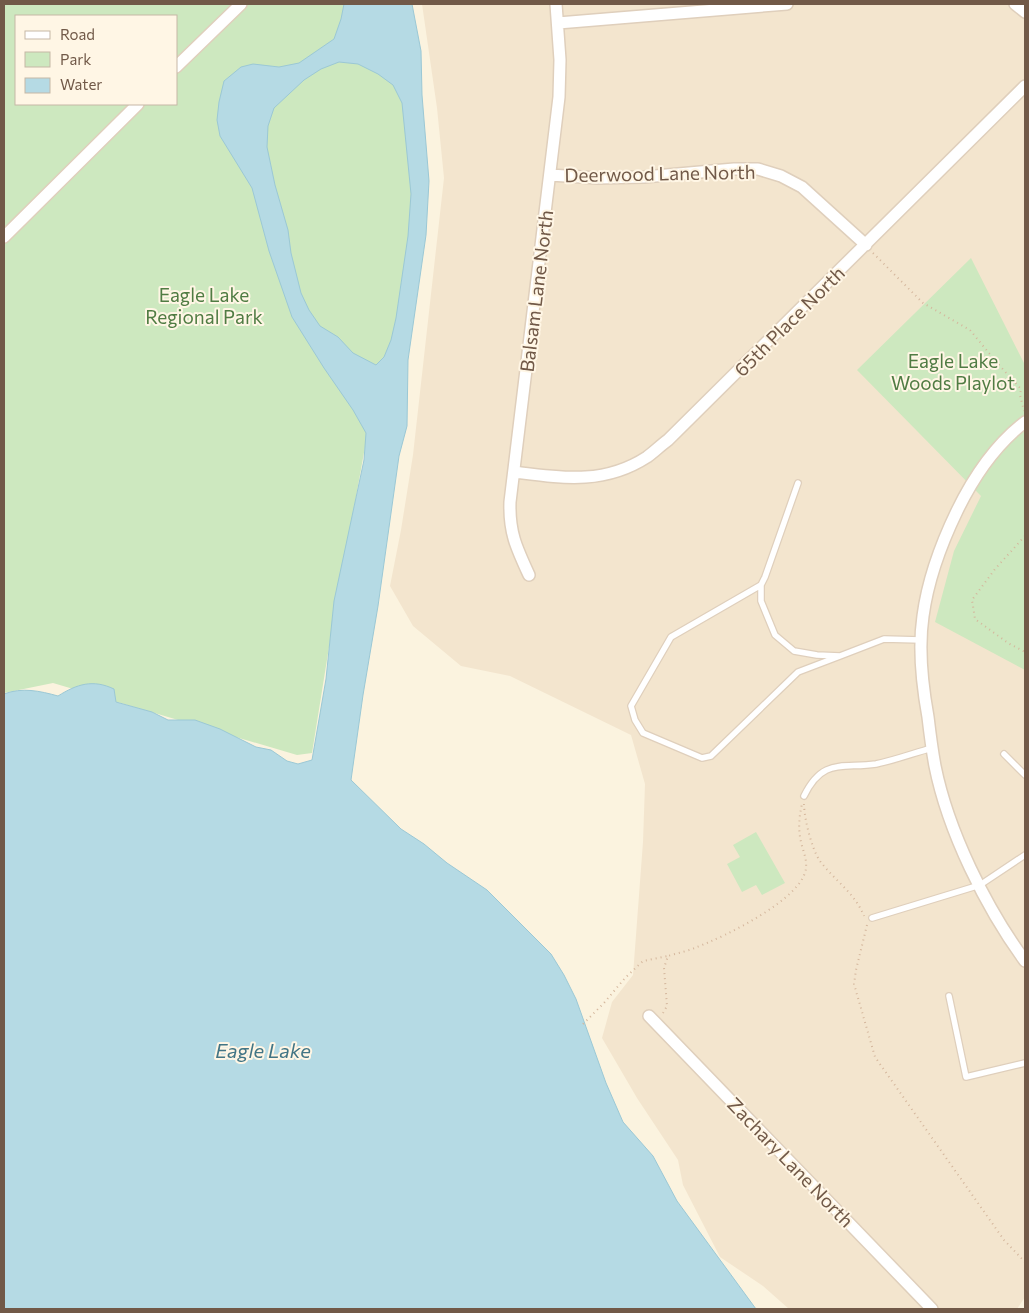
<svg xmlns="http://www.w3.org/2000/svg" width="1029" height="1313" viewBox="0 0 1029 1313" font-family="Commissioner,sans-serif">
	<style>
		.residential { fill: #f3e5ce }
		.green { fill: #cde8bf; fill-rule: evenodd }
		.water { fill: #b5dae4; stroke: #9bc8d5; fill-rule: evenodd }
		.lines { fill: none; stroke-linecap: round; stroke-linejoin: round }
		.lane-casing { stroke: #dfcfbc; stroke-width: 8 }
		.street-casing { stroke: #dfcfbc; stroke-width: 14 }
		.path { stroke: #d4b69c; stroke-width: 2; stroke-dasharray: 1 4; stroke-linecap: butt }
		.lane { stroke: #fff; stroke-width: 5.5 }
		.street { stroke: #fff; stroke-width: 11 }
		.labels { text-anchor: middle; dominant-baseline: central; stroke-width: 4; stroke-linejoin: round; paint-order: stroke }
		.street-label { font-size: 19px; fill: #715948; stroke: #fff6e5 }
		.park-label { font-size: 19px; fill: #507c43; stroke: #fff6e5 }
		.water-label { font-size: 20px; font-style: italic; fill: #427585; stroke: #fff6e5 }
	</style>
	<rect width="100%" height="100%" fill="#fbf3df"/>
	<path class="residential" d="M 422,4 L 1025,4 L 1025,1297 L 1017,1309 L 789,1309 L 763,1286 L 720,1257 L 683,1185 L 678,1160 L 637,1098 L 602,1038 L 612,1002 L 633,975 L 643,842 L 645,784 L 631,735 L 510,676 L 461,666 L 413,626 L 390,586 L 401,530 L 413,455 L 444,178 L 437,108 Z"/>
	<path class="green" d="M 4,4 L 397,4 L 414,216 L 394,380 L 365,447 L 330,641 L 312,753 L 297,755 L 53,683 L 4,693 ZM 16,16 L 176,16 L 176,104 L 16,104 Z
		M 971,258 L 1025,365 L 1025,670 L 935,622 L 954,551 L 981,496 L 857,370 Z
		M 756,832 L 785,883 L 762,895 L 756,885 L 742,892 L 727,864 L 740,857 L 733,845 Z"/>
	<path class="water" d="M 344,4 L 412,4 L 421,51 L 422,95 L 429,181 L 426,235 L 408,360 L 407,426 L 399,456 L 378,606 L 363,695 L 351,780 L 401,829 L 424,844 L 447,863 L 487,890 L 551,954 L 564,975 L 576,999 L 606,1083 L 623,1122 L 653,1156 L 677,1201 L 756,1309 L 4,1309 L 4,694 C 22,687 40,691 58,696 C 77,684 93,679 114,689 L 116,702 L 152,712 L 168,720 L 195,720 L 220,729 L 256,747 L 271,750 L 287,761 L 298,764 L 312,760 L 326,679 L 334,601 L 364,460 L 366,433 L 353,410 L 324,368 L 292,317 L 269,251 L 252,188 L 220,136 L 217,120 L 219,102 L 224,81 L 241,67 L 253,64 L 279,67 L 299,63 L 334,39 L 341,19 ZM 339,62 L 358,64 L 378,74 L 393,85 L 402,103 L 411,194 L 408,236 L 396,318 L 391,340 L 384,357 L 376,365 L 353,353 L 338,337 L 320,326 L 309,310 L 301,293 L 291,253 L 288,230 L 275,185 L 267,147 L 268,126 L 274,108 L 304,80 L 321,69 Z"/>
	<g class="lines">
		<defs>
			<path id="lane" d="M 798,483 L 765,577 L 761,585 L 761,601 L 775,635 L 794,651 L 817,655 L 840,656 L 884,639 L 921,640
				M 761,585 L 671,637 L 631,706 L 635,720 L 643,733 L 702,758 L 711,756 L 798,672 L 840,656
				M 1004,754 L 1025,775
				M 804,796 C 823,757 843,769 876,764 C 895,760 914,753 932,748
				M 872,918 L 980,885 L 1025,855
				M 949,996 L 966,1077 L 1025,1063"/>
			<path id="street" d="M 1015,4 L 1025,12
				M 558,23 L 787,4
				M 176,67 L 241,4
				M 550,175 L 597,178 L 644,177 L 734,169 L 758,169 L 781,176 L 802,187 L 866,245
				M 4,237 L 138,104
				M 1025,422 C 995,445 973,478 957,511 C 941,544 928,579 923,616 C 918,650 922,684 928,717 C 930,734 932,750 935,766 C 948,831 986,908 1025,961
				M 514,472 C 562,478 604,485 647,457 C 654,452 661,445 668,440 L 1025,86
				M 529,575 C 516,547 509,532 510,502 L 559,97 L 560,60 L 556,4
				M 649,1016 L 932,1309"/>
		</defs>
		<use href="#lane" class="lane-casing"/>
		<use href="#street" class="street-casing"/>
		<path class="path" d="M 873,253 L 923,303 L 970,330 L 998,364 L 1021,389 L 1020,395 L 1024,411
			M 1025,536 L 995,569 L 972,600 L 975,619 L 1008,643 L 1025,652
			M 804,804 C 804,818 812,850 820,861 C 834,880 855,893 864,916
			M 867,925 L 856,970 L 854,984 L 875,1057 L 1004,1240 L 1025,1262
			M 663,1013 L 667,1006 L 664,968 L 668,956 C 678,953 688,951 697,947 C 724,937 803,899 806,868 C 807,859 803,851 801,842 C 798,829 799,817 802,804
			M 583,1024 L 604,1003 L 625,978 L 643,961 L 668,956"/>
		<use href="#lane" class="lane"/>
		<use href="#street" class="street"/>
	</g>
	<g class="labels">
		<g class="street-label">
			<text transform="translate(660 173) rotate(-1)">Deerwood Lane North</text>
			<text transform="translate(536 291) rotate(-83)">Balsam Lane North</text>
			<text transform="translate(789 321) rotate(-45)">65th Place North</text>
			<text transform="translate(791 1162) rotate(46)">Zachary Lane North</text>
		</g>
		<g class="park-label">
			<text x="204" y="294">Eagle Lake<tspan x="204" dy="22">Regional Park</tspan></text>
			<text x="953" y="360">Eagle Lake<tspan x="953" dy="22">Woods Playlot</tspan></text>
		</g>
		<g class="water-label">
			<text x="263" y="1050">Eagle Lake</text>
		</g>
	</g>
	<rect width="1029" height="1313" fill="none" stroke="#715948" stroke-width="10"/>
	<rect x="15" y="15" width="162" height="90" fill="#fff6e5" stroke="#c6b7a6"/>
	<rect x="25" y="31" width="25" height="8" fill="#ffffff" stroke="#c6b7a6"/>
	<text x="60" y="40" font-size="15" fill="#715948">Road</text>
	<rect x="25" y="52" width="25" height="15" fill="#cde8bf" stroke="#c6b7a6"/>
	<text x="60" y="65" font-size="15" fill="#715948">Park</text>
	<rect x="25" y="78" width="25" height="15" fill="#b5dae4" stroke="#c6b7a6"/>
	<text x="60" y="90" font-size="15" fill="#715948">Water</text>
</svg>
